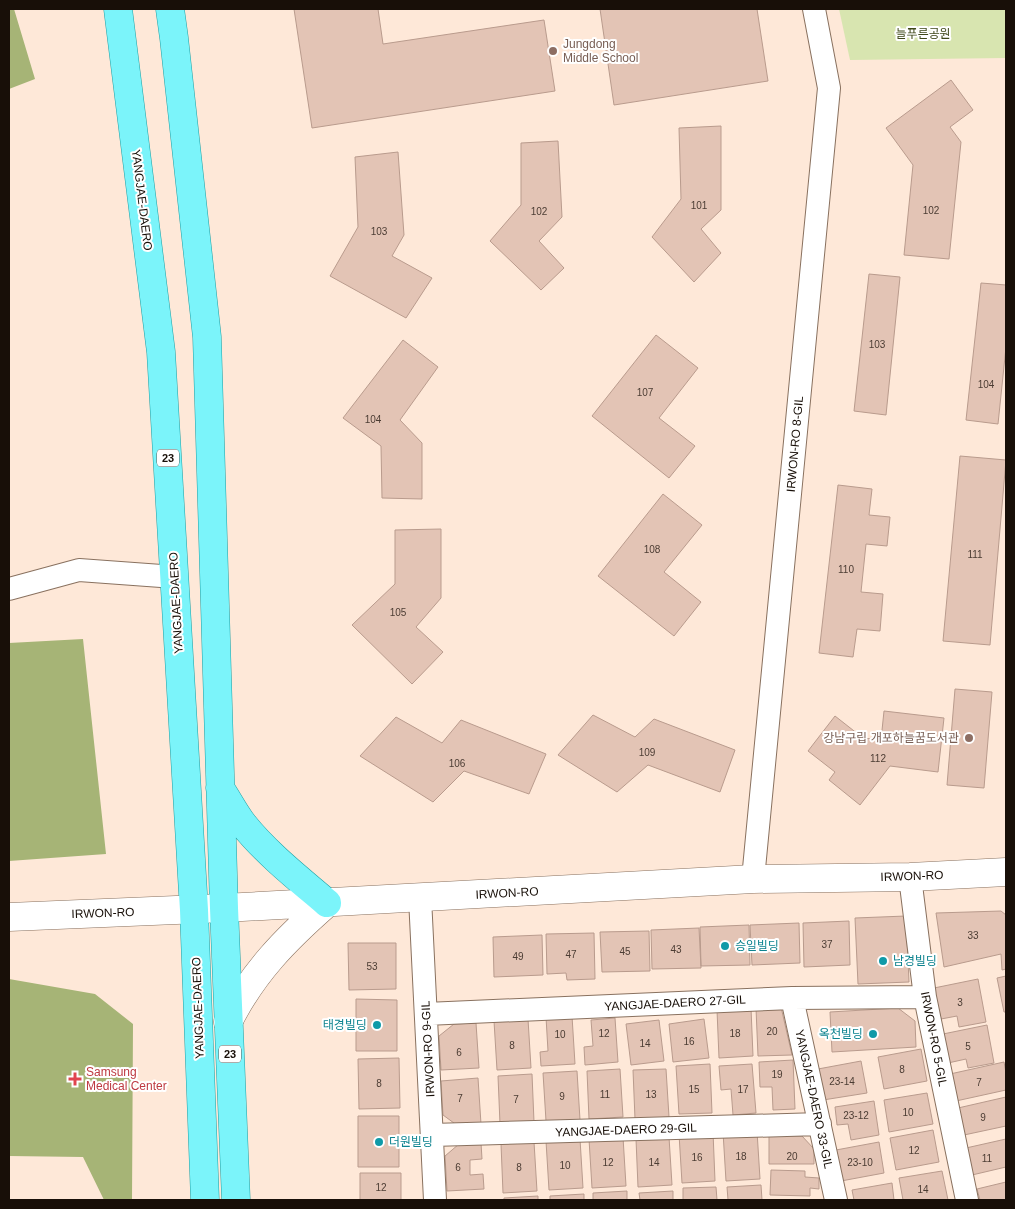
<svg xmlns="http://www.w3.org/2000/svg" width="1015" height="1209" viewBox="0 0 1015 1209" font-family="Helvetica,'Noto Sans KR',sans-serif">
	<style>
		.green { fill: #d8e5b0 }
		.forest { fill: #a6b476 }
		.building { fill: #e3c4b5; stroke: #b99b8d }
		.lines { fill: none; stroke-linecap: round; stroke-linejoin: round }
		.minor-casing { stroke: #89715f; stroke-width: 24 }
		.tertiary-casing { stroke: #89715f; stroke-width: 29 }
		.primary-casing { stroke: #1f9fa3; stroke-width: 29 }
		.minor { stroke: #fff; stroke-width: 22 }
		.tertiary { stroke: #fff; stroke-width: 28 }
		.primary { stroke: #7bf4fa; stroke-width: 28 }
		.education-dot { fill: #8d6e63; stroke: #fff; stroke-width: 2 }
		.culture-dot { fill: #0f9aa8; stroke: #fff; stroke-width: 2 }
		.health-dot { fill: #e0444e; stroke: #fff; stroke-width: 2 }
		.labels { text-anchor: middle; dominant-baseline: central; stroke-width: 4; stroke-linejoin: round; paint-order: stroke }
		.number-label { font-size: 10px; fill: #4b3c33 }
		.shield { fill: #fff; stroke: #5d5752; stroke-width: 1 }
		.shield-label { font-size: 11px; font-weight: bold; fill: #180f08 }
		.park-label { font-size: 12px; fill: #3e4718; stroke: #fff }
		.education-label { font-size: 12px; fill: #785e54; stroke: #fff; text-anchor: start }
		.street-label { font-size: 12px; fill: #180f08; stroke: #fff }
		.culture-label { font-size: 12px; fill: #0d838f; stroke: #fff; text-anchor: start }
		.health-label { font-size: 12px; fill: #be3a42; stroke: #fff; text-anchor: start }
	</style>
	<rect width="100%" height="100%" fill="#fee8d8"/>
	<path class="green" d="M 839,9 L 1006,9 L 1006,58 L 850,60 Z"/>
	<path class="forest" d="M 9,9 L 14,9 L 35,79 L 9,89 Z
		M 83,639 L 106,854 L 9,861 L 9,643 Z
		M 9,979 L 95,994 L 133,1024 L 132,1200 L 104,1200 L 83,1157 L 9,1156 Z"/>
	<path class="building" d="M 294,9 L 378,9 L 383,44 L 544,20 L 555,91 L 312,128 Z
		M 600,9 L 757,9 L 768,81 L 614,105 Z
		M 951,80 L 973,110 L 950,127 L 961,142 L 949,259 L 904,255 L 913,165 L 886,128 Z
		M 721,126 L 721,210 L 701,229 L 721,253 L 694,282 L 652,237 L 681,199 L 679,128 Z
		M 558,141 L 562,217 L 539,241 L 564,268 L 541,290 L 490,241 L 521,205 L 521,143 Z
		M 398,152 L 404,235 L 392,256 L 432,278 L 406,318 L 330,276 L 358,227 L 355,157 Z
		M 869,274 L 900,277 L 886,415 L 854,411 Z
		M 981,283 L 1006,285 L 1006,347 L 998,424 L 966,420 Z
		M 656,335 L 698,368 L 659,418 L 695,446 L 669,478 L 592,416 Z
		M 403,340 L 438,367 L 400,420 L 422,443 L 422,499 L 382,498 L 381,446 L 343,418 Z
		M 960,456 L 1006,460 L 990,645 L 943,641 Z
		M 838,485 L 872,489 L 869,515 L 890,517 L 887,546 L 866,544 L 861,592 L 883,594 L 880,631 L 857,629 L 853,657 L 819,653 Z
		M 663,494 L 702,525 L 664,572 L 701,602 L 674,636 L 598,576 Z
		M 441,529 L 441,598 L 416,627 L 443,652 L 412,684 L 352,625 L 395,584 L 395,530 Z
		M 955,689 L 992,692 L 984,788 L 947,785 Z
		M 884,711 L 944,718 L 938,772 L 890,766 L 860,805 L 829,780 L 835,772 L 808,751 L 835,716 L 863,738 L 881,740 Z
		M 593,715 L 635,737 L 654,719 L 735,750 L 720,792 L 648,765 L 617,792 L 558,755 Z
		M 396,717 L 442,743 L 461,720 L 546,754 L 529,794 L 464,771 L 433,802 L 360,756 Z
		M 1001,911 L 1006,915 L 1006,969 L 1002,970 L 1001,954 L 944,967 L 936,913 Z
		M 906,916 L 909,982 L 858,984 L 855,918 Z
		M 849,921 L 850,965 L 804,967 L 803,923 Z
		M 799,923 L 800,963 L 752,965 L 750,925 Z
		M 749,925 L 750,965 L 701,966 L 700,927 Z
		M 699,928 L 701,968 L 652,969 L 651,930 Z
		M 649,931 L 650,971 L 602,972 L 600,932 Z
		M 594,933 L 595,979 L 567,980 L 566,973 L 547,974 L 546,934 Z
		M 542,935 L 543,975 L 494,977 L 493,937 Z
		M 348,943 L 396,943 L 396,989 L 349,990 Z
		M 1006,976 L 1006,1012 L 1004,1012 L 997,978 Z
		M 978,979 L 986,1022 L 959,1027 L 957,1016 L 941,1019 L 934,988 Z
		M 356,999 L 397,1000 L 397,1051 L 356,1051 Z
		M 781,1007 L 792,1055 L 758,1056 L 756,1008 Z
		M 751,1008 L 753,1056 L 719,1058 L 717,1010 Z
		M 898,1008 L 915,1021 L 916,1047 L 832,1052 L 830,1012 Z
		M 572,1016 L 575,1064 L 541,1066 L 540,1052 L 548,1051 L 546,1017 Z
		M 615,1018 L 618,1062 L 585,1065 L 584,1047 L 593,1046 L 591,1020 Z
		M 528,1019 L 531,1068 L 497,1070 L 494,1021 Z
		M 704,1019 L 709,1058 L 673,1062 L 669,1024 Z
		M 659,1020 L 664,1061 L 631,1065 L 626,1024 Z
		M 476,1023 L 479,1068 L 441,1070 L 439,1036 L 454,1024 Z
		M 987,1025 L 994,1063 L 968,1068 L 966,1059 L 948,1063 L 943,1034 Z
		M 921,1049 L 927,1081 L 884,1089 L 878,1057 Z
		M 399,1058 L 400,1108 L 359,1109 L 358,1059 Z
		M 793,1060 L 795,1109 L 773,1110 L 772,1087 L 760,1087 L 759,1062 Z
		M 861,1061 L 867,1093 L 823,1100 L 818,1069 Z
		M 1004,1062 L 1006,1073 L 1006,1090 L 956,1101 L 950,1074 Z
		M 710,1064 L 712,1113 L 679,1114 L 676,1066 Z
		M 752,1064 L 756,1113 L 733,1115 L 731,1089 L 721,1090 L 719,1066 Z
		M 620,1069 L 623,1117 L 589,1119 L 587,1071 Z
		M 666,1069 L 669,1117 L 635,1119 L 633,1070 Z
		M 577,1071 L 580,1120 L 546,1121 L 543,1073 Z
		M 532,1074 L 534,1122 L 500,1124 L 498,1076 Z
		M 478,1078 L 481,1124 L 458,1126 L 443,1115 L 441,1081 Z
		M 927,1093 L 933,1124 L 889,1132 L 884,1100 Z
		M 1006,1097 L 1006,1126 L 964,1135 L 958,1108 Z
		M 874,1101 L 879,1135 L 851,1140 L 848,1124 L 837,1125 L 835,1107 Z
		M 358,1116 L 399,1116 L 399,1167 L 358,1167 Z
		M 933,1130 L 939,1162 L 896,1170 L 890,1138 Z
		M 757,1131 L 760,1179 L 726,1181 L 723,1132 Z
		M 713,1132 L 715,1181 L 682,1183 L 679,1134 Z
		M 769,1135 L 802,1136 L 814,1149 L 814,1164 L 769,1164 Z
		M 623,1137 L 626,1186 L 592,1188 L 589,1139 Z
		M 669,1137 L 672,1185 L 638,1187 L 636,1139 Z
		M 580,1139 L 583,1188 L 549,1190 L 546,1141 Z
		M 1006,1139 L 1006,1167 L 972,1175 L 966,1148 Z
		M 534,1142 L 537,1191 L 503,1193 L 501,1144 Z
		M 879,1142 L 884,1173 L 841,1181 L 836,1150 Z
		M 481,1143 L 482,1159 L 470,1160 L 470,1175 L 483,1174 L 484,1189 L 447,1191 L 445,1156 L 459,1144 Z
		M 771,1170 L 805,1171 L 805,1177 L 819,1178 L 819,1189 L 810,1188 L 810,1196 L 770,1195 Z
		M 942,1171 L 948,1200 L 903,1200 L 899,1178 Z
		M 360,1173 L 401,1173 L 401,1200 L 360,1200 Z
		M 1006,1182 L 1006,1200 L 980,1200 L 977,1189 Z
		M 892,1183 L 894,1200 L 854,1200 L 852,1190 Z
		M 761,1185 L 762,1200 L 728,1200 L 727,1187 Z
		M 716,1187 L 717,1200 L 683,1200 L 683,1188 Z
		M 627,1191 L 627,1200 L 593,1200 L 593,1193 Z
		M 673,1191 L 673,1200 L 640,1200 L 639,1193 Z
		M 584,1194 L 584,1200 L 550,1200 L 550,1196 Z
		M 538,1196 L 538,1200 L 504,1200 L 504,1198 Z"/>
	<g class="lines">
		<defs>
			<path id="minor" d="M 9,589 L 79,570 L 175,577
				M 910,877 L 925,997 L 967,1200
				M 753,879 L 829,88 L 814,9
				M 420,898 L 435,1200
				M 792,998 L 836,1200
				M 426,1014 L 792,998 L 925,997
				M 432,1135 L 820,1124"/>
			<path id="tertiary" d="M 9,917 L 224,908 L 753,879 L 910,877 L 1006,872
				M 228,1022 C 253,972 286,939 327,903"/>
			<path id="primary" d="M 118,9 L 161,352 L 194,910 L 205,1200
				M 170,9 L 174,38 L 207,337 L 224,908 L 236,1200
				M 220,788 C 228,800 234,812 243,824 C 266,853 299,879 327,903"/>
		</defs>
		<use href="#minor" class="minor-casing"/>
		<use href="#tertiary" class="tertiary-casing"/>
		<use href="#primary" class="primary-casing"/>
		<use href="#minor" class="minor"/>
		<use href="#tertiary" class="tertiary"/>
		<use href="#primary" class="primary"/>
	</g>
	<g class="education-dot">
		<circle cx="553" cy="51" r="5"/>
		<circle cx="969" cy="738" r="5"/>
	</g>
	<g class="culture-dot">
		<circle cx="725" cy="946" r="5"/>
		<circle cx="883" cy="961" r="5"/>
		<circle cx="377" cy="1025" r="5"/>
		<circle cx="873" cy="1034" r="5"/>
		<circle cx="379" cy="1142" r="5"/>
	</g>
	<path class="health-dot" d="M72.5 1071.5h5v5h5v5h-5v5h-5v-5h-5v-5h5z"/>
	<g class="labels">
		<g class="number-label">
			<text x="699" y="205">101</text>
			<text x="931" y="210">102</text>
			<text x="539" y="211">102</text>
			<text x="379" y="231">103</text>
			<text x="877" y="344">103</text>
			<text x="986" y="384">104</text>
			<text x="645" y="392">107</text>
			<text x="373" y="419">104</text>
			<text x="652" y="549">108</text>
			<text x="975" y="554">111</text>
			<text x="846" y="569">110</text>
			<text x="398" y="612">105</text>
			<text x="647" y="752">109</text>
			<text x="878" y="758">112</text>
			<text x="457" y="763">106</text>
			<text x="973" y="935">33</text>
			<text x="827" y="944">37</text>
			<text x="676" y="949">43</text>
			<text x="625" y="951">45</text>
			<text x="571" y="954">47</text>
			<text x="518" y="956">49</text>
			<text x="372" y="966">53</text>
			<text x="960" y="1002">3</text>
			<text x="772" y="1031">20</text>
			<text x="604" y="1033">12</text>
			<text x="735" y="1033">18</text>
			<text x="560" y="1034">10</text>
			<text x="689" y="1041">16</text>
			<text x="645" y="1043">14</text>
			<text x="512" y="1045">8</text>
			<text x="968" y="1046">5</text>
			<text x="459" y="1052">6</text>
			<text x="902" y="1069">8</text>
			<text x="777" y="1074">19</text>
			<text x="842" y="1081">23-14</text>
			<text x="979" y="1082">7</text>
			<text x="379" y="1083">8</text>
			<text x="694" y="1089">15</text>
			<text x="743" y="1089">17</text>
			<text x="605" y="1094">11</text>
			<text x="651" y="1094">13</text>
			<text x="562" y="1096">9</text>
			<text x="460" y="1098">7</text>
			<text x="516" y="1099">7</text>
			<text x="908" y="1112">10</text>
			<text x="856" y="1115">23-12</text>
			<text x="983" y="1117">9</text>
			<text x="914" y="1150">12</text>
			<text x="741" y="1156">18</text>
			<text x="792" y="1156">20</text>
			<text x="697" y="1157">16</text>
			<text x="987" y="1158">11</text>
			<text x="608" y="1162">12</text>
			<text x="654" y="1162">14</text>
			<text x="860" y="1162">23-10</text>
			<text x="565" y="1165">10</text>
			<text x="458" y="1167">6</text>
			<text x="519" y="1167">8</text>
			<text x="381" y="1187">12</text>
			<text x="923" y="1189">14</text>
		</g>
		<g class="shield">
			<rect x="157" y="449.5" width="22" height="17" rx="4"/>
			<rect x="219" y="1045.5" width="22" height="17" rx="4"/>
		</g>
		<g class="shield-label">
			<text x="168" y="458">23</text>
			<text x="230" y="1054">23</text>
		</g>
		<g class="park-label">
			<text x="923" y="34">늘푸른공원</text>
		</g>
		<g class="education-label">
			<text x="563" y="44">Jungdong<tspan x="563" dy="14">Middle School</tspan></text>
			<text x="959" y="738" text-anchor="end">강남구립 개포하늘꿈도서관</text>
		</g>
		<g class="street-label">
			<text transform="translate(142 200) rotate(83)">YANGJAE-DAERO</text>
			<text transform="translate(795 444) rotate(-85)">IRWON-RO 8-GIL</text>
			<text transform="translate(176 603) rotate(-93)">YANGJAE-DAERO</text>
			<text transform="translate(912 876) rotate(-2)">IRWON-RO</text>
			<text transform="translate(507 893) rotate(-3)">IRWON-RO</text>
			<text transform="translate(103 913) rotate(-2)">IRWON-RO</text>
			<text transform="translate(675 1003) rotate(-3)">YANGJAE-DAERO 27-GIL</text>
			<text transform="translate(198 1008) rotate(-92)">YANGJAE-DAERO</text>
			<text transform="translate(934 1039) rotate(79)">IRWON-RO 5-GIL</text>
			<text transform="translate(428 1049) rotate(-93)">IRWON-RO 9-GIL</text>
			<text transform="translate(814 1099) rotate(78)">YANGJAE-DAERO 33-GIL</text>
			<text transform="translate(626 1130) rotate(-2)">YANGJAE-DAERO 29-GIL</text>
		</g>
		<g class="culture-label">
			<text x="735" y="946">승일빌딩</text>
			<text x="893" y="961">남경빌딩</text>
			<text x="367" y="1025" text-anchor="end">태경빌딩</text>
			<text x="863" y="1034" text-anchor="end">옥천빌딩</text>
			<text x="389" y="1142">더원빌딩</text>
		</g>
		<g class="health-label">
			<text x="86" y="1072">Samsung<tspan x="86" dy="14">Medical Center</tspan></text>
		</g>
	</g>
	<rect width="1015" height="1209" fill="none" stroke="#180f08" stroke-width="20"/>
</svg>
